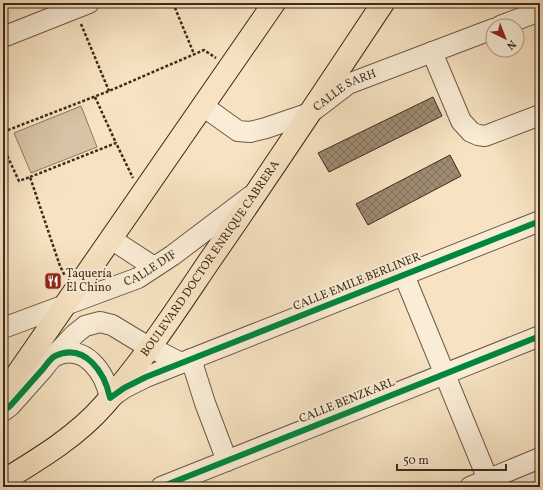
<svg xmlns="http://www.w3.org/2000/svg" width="543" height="490" viewBox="0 0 543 490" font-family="Vollkorn,serif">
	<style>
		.garden { fill: #d7c4a6; stroke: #8a7860 }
		.building { fill: url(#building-cross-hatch); stroke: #3d2b1b }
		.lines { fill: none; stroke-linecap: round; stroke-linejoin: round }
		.minor-casing { stroke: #6c5945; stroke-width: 22 }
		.major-casing { stroke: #3d2b1b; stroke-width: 24 }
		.path { stroke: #3d2b1b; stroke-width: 2.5; stroke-dasharray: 3 2; stroke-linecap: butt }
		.minor { stroke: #faedd7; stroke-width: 20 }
		.major { stroke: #f7e3c2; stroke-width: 22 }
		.cycleway-casing { stroke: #faedd7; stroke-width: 8 }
		.cycleway { stroke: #00873e; stroke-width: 6 }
		.labels { text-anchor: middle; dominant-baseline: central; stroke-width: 4; stroke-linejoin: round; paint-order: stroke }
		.street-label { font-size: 12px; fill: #3d2b1b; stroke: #faedd7 }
		.poi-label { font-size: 12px; fill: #3d2b1b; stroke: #faedd7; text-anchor: start }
	</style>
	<defs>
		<pattern id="building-cross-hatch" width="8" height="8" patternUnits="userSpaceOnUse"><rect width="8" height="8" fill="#9e8b72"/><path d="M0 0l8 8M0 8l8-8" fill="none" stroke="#82725d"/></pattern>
	</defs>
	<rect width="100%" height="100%" fill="#f7e3c2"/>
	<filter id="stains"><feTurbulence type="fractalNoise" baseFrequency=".005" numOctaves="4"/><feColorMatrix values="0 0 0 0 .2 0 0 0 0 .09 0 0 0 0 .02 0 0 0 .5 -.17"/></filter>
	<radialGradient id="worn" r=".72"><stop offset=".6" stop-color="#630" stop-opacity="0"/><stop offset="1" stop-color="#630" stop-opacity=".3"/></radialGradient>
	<path class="garden" d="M 81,106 L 97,147 L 31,173 L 14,133 Z"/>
	<path class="building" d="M 433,97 L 442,116 L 329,172 L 318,153 Z
		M 450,155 L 461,176 L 368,225 L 356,204 Z"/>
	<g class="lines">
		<defs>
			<g id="minor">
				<path d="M 500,26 L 540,11"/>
				<path d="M 3,37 L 89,3"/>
				<path d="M 432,52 L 461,121 L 471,132 L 478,135 L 485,136 L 540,115"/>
				<path id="s1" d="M 203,106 L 238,131 L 250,132 L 266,128 L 310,113 L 348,84 L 493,29"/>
				<path d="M 111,239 L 154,267"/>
				<path d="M 404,275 L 491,487"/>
				<path id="s2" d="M 3,328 L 138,278 L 173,255 L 251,196"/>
				<path d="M 54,356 L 75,334 L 85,326 L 100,322 L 112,325 L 140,342 L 181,363"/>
				<path d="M 191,359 L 205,403 L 227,461"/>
				<path d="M 3,411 L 10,406 C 21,394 32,381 43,369 C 46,365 51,358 55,356 C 85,342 105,373 110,398 L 124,388 L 146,377 L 540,221"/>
				<path d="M 161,487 L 540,336"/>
				<path d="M 470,487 L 540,458"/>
			</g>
			<g id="major">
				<path d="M 3,392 L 18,373 L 274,3"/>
				<path id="s3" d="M 3,481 C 39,459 76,437 104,405 C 144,360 176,310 210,260 C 269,175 326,89 383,3"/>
			</g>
		</defs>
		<use href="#minor" class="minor-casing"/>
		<use href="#major" class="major-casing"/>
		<path class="path" d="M 173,3 L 194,54
			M 81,24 L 109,91
			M 95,97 L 116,143
			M 3,132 L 109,91 L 204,50 L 216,58
			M 3,147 L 19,181 L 30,177 L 60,266 L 65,276
			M 30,177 L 116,143 L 133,178"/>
		<use href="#minor" class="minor"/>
		<use href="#major" class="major"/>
		<defs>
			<path id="cycleway" d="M 3,411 L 10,406 C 21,394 32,381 43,369 C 46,365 51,358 55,356 C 85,342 105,373 110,398 L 124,388 L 146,377 L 540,221
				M 161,487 L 540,336"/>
		</defs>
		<use href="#cycleway" class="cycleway-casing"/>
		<use href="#cycleway" class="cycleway"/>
	</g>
	<defs>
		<symbol id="restaurant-square" viewBox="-11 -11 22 22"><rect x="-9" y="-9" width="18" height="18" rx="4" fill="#8f2418" stroke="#faedd7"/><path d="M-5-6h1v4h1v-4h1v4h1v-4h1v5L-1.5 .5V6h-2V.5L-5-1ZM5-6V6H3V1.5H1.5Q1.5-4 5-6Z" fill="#fff"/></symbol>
	</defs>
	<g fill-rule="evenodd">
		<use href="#restaurant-square" x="43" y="271" width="20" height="20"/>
	</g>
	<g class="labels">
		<g class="street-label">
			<text stroke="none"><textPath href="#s1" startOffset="160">CALLE SARH</textPath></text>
			<text stroke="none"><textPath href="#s3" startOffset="308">BOULEVARD DOCTOR ENRIQUE CABRERA</textPath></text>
			<text stroke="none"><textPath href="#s2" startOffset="159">CALLE DIF</textPath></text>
			<text transform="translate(357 282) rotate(-22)">CALLE EMILE BERLINER</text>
			<text transform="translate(347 401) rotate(-22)">CALLE BENZKARL</text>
		</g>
		<g class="poi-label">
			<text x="66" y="274">Taquería<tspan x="66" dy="14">El Chino</tspan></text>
		</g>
	</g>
	<rect width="543" height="490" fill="none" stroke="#f7e3c2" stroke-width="16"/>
	<rect x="4" y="4" width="535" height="482" fill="none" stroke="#3d2b1b" stroke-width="2"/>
	<rect x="8" y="8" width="527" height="474" fill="none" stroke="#3d2b1b"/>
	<g transform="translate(505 38) rotate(137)"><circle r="19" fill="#faedd7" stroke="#ae9f8c"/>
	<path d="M0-3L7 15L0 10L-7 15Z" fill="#8f2418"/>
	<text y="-6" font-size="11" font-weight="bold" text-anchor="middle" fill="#3d2b1b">N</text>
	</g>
	<path d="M397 464v6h109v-6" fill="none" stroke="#3d2b1b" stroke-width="2"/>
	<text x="403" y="464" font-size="12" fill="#3d2b1b" stroke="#faedd7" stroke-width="3" paint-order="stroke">50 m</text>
	<rect width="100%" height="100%" filter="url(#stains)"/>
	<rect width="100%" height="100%" fill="url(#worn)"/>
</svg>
